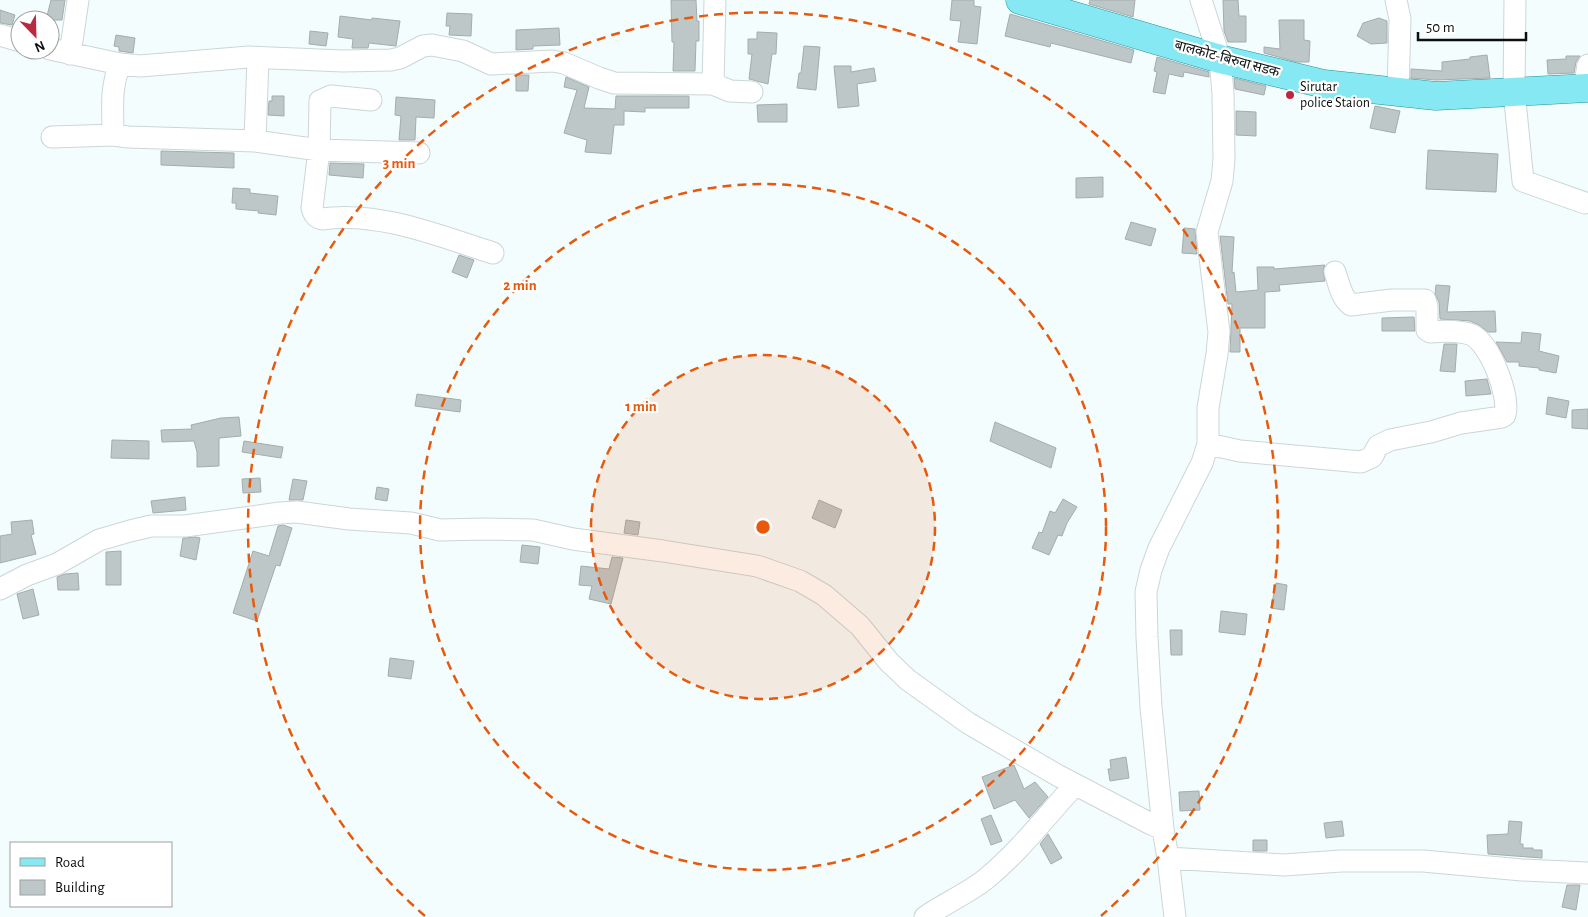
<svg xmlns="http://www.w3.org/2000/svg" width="1588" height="917" viewBox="0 0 1588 917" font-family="'Alegreya Sans','Noto Sans Devanagari',sans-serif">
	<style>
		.building { fill: #bdc7c8; stroke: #a4adae }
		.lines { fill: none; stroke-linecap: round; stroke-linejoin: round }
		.minor-casing { stroke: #ccd6d7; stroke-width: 23 }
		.major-casing { stroke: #27929d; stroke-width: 29 }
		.minor { stroke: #fff; stroke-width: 21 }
		.major { stroke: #86e8f2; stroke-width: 28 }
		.ring { fill: none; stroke: #e8590c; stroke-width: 2.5; stroke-dasharray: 9 6 }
		.poi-dot { fill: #ba2942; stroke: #fff; stroke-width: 2 }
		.labels { text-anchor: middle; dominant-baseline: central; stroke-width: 4.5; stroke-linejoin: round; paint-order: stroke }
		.street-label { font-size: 14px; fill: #0c0f10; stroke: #fff }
		.poi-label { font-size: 14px; fill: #0c0f10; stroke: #fff; text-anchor: start }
		.centre { fill: #e8590c; stroke: #fff; stroke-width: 2.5 }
		.ring-label { font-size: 15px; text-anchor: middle; font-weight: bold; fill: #e8590c; stroke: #fff; stroke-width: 4.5; stroke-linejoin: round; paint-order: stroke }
	</style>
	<rect width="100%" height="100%" fill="#f4fdfe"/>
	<path class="building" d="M 51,0 L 65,0 L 62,20 L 46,20 Z
		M 671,0 L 696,0 L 697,21 L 699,21 L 699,41 L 696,41 L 695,71 L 673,71 L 674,42 L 672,42 Z
		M 952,0 L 974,0 L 974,6 L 981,7 L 977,44 L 958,42 L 961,21 L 950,20 Z
		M 1090,0 L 1135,0 L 1133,17 L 1089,4 Z
		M 1223,0 L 1238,0 L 1239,16 L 1246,16 L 1246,42 L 1228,42 L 1224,31 Z
		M 0,10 L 15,15 L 12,25 L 0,23 Z
		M 447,13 L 472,14 L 471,36 L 449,35 L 450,26 L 446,26 Z
		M 1010,14 L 1134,50 L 1131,63 L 1051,43 L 1050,47 L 1005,36 Z
		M 340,16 L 372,20 L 372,18 L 400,21 L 396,46 L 369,43 L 368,48 L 352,48 L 353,39 L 338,37 Z
		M 1379,18 L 1387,21 L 1387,43 L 1371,44 L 1357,36 L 1363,23 Z
		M 1279,20 L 1304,20 L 1304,40 L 1310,41 L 1309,62 L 1297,62 L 1264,53 L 1264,47 L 1280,49 Z
		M 559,28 L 560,45 L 533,46 L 533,49 L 516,50 L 516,30 Z
		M 310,31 L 328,33 L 326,46 L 309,44 Z
		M 757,32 L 777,33 L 776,54 L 772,54 L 768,84 L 749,79 L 752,54 L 748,54 L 748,39 L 757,39 Z
		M 116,35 L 135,38 L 133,53 L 119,51 L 119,47 L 114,46 Z
		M 804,46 L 820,47 L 816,90 L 797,88 L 799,73 L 801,73 Z
		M 1487,55 L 1490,78 L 1436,80 L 1411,78 L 1411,69 L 1442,71 L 1442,62 L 1470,59 L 1470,57 Z
		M 1566,56 L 1580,56 L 1576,62 L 1574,73 L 1548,74 L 1547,60 L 1566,59 Z
		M 1157,57 L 1209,72 L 1209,77 L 1184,72 L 1183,77 L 1169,74 L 1165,94 L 1153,92 L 1157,72 L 1154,71 Z
		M 834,66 L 851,66 L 851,72 L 874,68 L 876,81 L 857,84 L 859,106 L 838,108 Z
		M 516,75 L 529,75 L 528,91 L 516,91 Z
		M 566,77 L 589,87 L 584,108 L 615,109 L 616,96 L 689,96 L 689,108 L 645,108 L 645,112 L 624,111 L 624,125 L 614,125 L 611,154 L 585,152 L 587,140 L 564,133 L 577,90 L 564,87 Z
		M 1234,78 L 1266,86 L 1264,95 L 1235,89 Z
		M 272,96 L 284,96 L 284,116 L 268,115 L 269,101 L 272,101 Z
		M 396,97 L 435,100 L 434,118 L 416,117 L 415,140 L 399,140 L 401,116 L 395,115 Z
		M 787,104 L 787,122 L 758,122 L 757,105 Z
		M 1375,106 L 1400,111 L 1395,133 L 1370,128 Z
		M 1236,111 L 1256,112 L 1256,136 L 1236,135 Z
		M 1428,150 L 1498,154 L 1496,192 L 1426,189 Z
		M 161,151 L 234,153 L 234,168 L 161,165 Z
		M 330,163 L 364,164 L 363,178 L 329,175 Z
		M 1103,177 L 1103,197 L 1076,198 L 1076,178 Z
		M 233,188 L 250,189 L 250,193 L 278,196 L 276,215 L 258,213 L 259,211 L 236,209 L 236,203 L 232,203 Z
		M 1131,222 L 1156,229 L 1151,246 L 1125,239 Z
		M 1184,228 L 1195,229 L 1197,254 L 1182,253 Z
		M 1220,236 L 1234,237 L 1232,273 L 1234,272 L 1236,292 L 1258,290 L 1257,267 L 1274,267 L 1274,269 L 1325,265 L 1323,270 L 1325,281 L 1279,285 L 1280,291 L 1265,292 L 1265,328 L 1240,328 L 1240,352 L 1230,352 L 1232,304 L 1228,304 Z
		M 459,255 L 474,260 L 467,278 L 452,272 Z
		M 1436,285 L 1450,286 L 1447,312 L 1495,311 L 1496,332 L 1488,332 L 1479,325 L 1470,321 L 1440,319 L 1439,302 L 1435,294 Z
		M 1414,317 L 1415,331 L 1382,331 L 1382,318 Z
		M 1522,332 L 1541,334 L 1539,351 L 1559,356 L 1556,373 L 1539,370 L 1539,368 L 1519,366 L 1519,362 L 1507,362 L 1496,342 L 1521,343 Z
		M 1444,344 L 1457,344 L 1455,372 L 1440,371 Z
		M 1487,379 L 1491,394 L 1466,396 L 1465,381 Z
		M 417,394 L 461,400 L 460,412 L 415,406 Z
		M 1548,397 L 1569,401 L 1566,418 L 1546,414 Z
		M 1588,409 L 1588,429 L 1572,428 L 1572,410 Z
		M 239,417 L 241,436 L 219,438 L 219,466 L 197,467 L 197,452 L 194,441 L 162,442 L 161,430 L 192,429 L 191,425 L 221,418 Z
		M 995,422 L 1056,448 L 1051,468 L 990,441 Z
		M 112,440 L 149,441 L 149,459 L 111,458 Z
		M 244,441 L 283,447 L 281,458 L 242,452 Z
		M 260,478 L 261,492 L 243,493 L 242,479 Z
		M 293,479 L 307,481 L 303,500 L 289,500 Z
		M 377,487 L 389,489 L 387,501 L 375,499 Z
		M 185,497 L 186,510 L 153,513 L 151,501 Z
		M 1063,499 L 1077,507 L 1067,523 L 1062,536 L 1058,535 L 1049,555 L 1032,548 L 1039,532 L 1042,533 L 1050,511 L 1055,513 Z
		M 819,500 L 842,510 L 835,528 L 812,518 Z
		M 32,520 L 34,534 L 31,535 L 36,554 L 0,563 L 0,536 L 12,534 L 11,522 Z
		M 626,520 L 640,522 L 638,535 L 624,533 Z
		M 283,525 L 292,528 L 280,566 L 276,565 L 257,621 L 233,613 L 253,551 L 269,556 L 278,526 Z
		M 196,537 L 200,538 L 196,560 L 180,556 L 183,538 Z
		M 522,545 L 540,547 L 538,564 L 520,562 Z
		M 121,551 L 121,585 L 106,585 L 106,552 Z
		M 612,557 L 623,558 L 611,604 L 589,599 L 592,586 L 579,585 L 581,566 L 609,569 Z
		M 78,573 L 79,590 L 58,590 L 57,577 L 65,574 Z
		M 1276,583 L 1287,585 L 1284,610 L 1271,608 Z
		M 33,589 L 39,615 L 23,619 L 17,594 Z
		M 1221,611 L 1247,614 L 1245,635 L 1219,632 Z
		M 1170,630 L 1182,630 L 1182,655 L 1171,655 Z
		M 390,658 L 414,661 L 411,679 L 388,676 Z
		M 1126,757 L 1129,778 L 1110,781 L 1108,769 L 1111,769 L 1110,760 Z
		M 1014,765 L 1024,789 L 1035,782 L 1048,797 L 1029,818 L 1015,800 L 994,809 L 982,777 Z
		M 1199,791 L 1200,810 L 1180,811 L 1179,792 Z
		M 991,815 L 1002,841 L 991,845 L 981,819 Z
		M 1342,821 L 1344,836 L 1326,838 L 1324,823 Z
		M 1509,821 L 1522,822 L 1520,844 L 1523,844 L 1523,848 L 1533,848 L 1533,850 L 1542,850 L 1542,858 L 1488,854 L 1487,835 L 1508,834 Z
		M 1048,834 L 1062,858 L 1051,864 L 1040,844 Z
		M 1253,840 L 1267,840 L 1267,851 L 1253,851 Z
		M 1567,885 L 1580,885 L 1576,910 L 1562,907 Z"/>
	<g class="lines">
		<defs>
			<path id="minor" d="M 1396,0 L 1400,19 L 1398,92
				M 1515,0 L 1514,91 L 1523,181 L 1585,203
				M 0,35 L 20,41
				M 50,49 L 120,64 L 140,66 L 249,57 L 343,61 L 391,60 L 400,58 L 423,46 L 432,45 L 463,51 L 491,64 L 552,61 L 564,63 L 599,78 L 614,83 L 713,84 L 730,91 L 752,92
				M 70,54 L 78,0
				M 713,84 L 715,0
				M 1584,89 L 1588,65
				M 371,100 L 331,96 L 320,101 L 319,150 L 312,208 C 314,214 315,217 322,219 C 380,211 439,236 493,253
				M 113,135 C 113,109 110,89 120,64
				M 52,137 L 113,135 L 128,137 L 255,141 L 319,150 L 419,153
				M 255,141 L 258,58
				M 1208,444 L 1240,451 L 1361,462 L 1372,457 L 1378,446 L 1390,440 L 1431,432 L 1461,423 L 1502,417 L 1505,415 C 1510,395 1490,344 1472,335 C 1460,330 1442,331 1430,332 L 1427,330 L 1427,306 L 1425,300 L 1392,300 L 1351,305 C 1341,298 1339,284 1335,272
				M 0,589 L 27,575 L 57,564 L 99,540 L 130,531 L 151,526 L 185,526 L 280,513 L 297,512 L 349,519 L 411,523 L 440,530 L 486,529 L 533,530 L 573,539 L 663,551 L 757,566 L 800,581 L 824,595 L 860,626 L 889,662 L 908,680 L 968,723 L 1057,775 L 1151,824 L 1163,829 L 1168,858 L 1284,865 L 1341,861 L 1423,861 L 1522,870 L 1588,873
				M 1163,829 L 1151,707 L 1147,637 L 1146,592 L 1151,570 L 1159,548 L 1202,463 L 1208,444 L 1208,408 L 1217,354 L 1219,332 L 1207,232 L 1222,181 L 1224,159 L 1223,94 L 1220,59 L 1201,0
				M 1168,858 L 1175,917
				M 925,917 C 945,903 969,893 987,878 C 1020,851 1046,816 1075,785"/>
			<path id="major" d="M 1020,0 L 1220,59 L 1324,84 L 1436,96 L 1588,88"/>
		</defs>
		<use href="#minor" class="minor-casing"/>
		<use href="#major" class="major-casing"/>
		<use href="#minor" class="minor"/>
		<use href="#major" class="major"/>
	</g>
	<circle cx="763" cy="527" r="172" fill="#e8590c" fill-opacity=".12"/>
	<g class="ring">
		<circle cx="763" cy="527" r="172"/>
		<circle cx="763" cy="527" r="343"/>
		<path d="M425 916A515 515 0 1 1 1101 916"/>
	</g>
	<circle class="poi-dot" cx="1290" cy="95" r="5"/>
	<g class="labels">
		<g class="street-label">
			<text transform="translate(1227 59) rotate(15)">बालकोट-बिरुवा सडक</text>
		</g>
		<g class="poi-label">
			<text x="1300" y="87">Sirutar<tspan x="1300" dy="16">police Staion</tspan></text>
		</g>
	</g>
	<circle cx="763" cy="527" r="8" class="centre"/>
	<g class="ring-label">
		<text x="399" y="168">3 min</text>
		<text x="520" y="290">2 min</text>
		<text x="641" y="411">1 min</text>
	</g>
	<rect x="10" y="842" width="162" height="65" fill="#ffffff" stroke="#9e9f9f"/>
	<rect x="20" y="858" width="25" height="8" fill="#86e8f2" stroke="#9e9f9f"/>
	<text x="55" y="867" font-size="15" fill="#0c0f10">Road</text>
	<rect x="20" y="880" width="25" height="15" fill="#bdc7c8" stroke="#9e9f9f"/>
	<text x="55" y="892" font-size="15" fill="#0c0f10">Building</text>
	<g transform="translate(35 35) rotate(157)"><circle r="24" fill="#ffffff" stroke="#9e9f9f"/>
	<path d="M0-4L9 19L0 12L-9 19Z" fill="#ba2942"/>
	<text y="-8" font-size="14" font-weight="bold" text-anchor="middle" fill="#0c0f10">N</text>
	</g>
	<path d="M1418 32v8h108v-8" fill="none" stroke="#0c0f10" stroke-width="2.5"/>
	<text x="1426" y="32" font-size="15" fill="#0c0f10" stroke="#ffffff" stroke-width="4" paint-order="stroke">50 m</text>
</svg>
